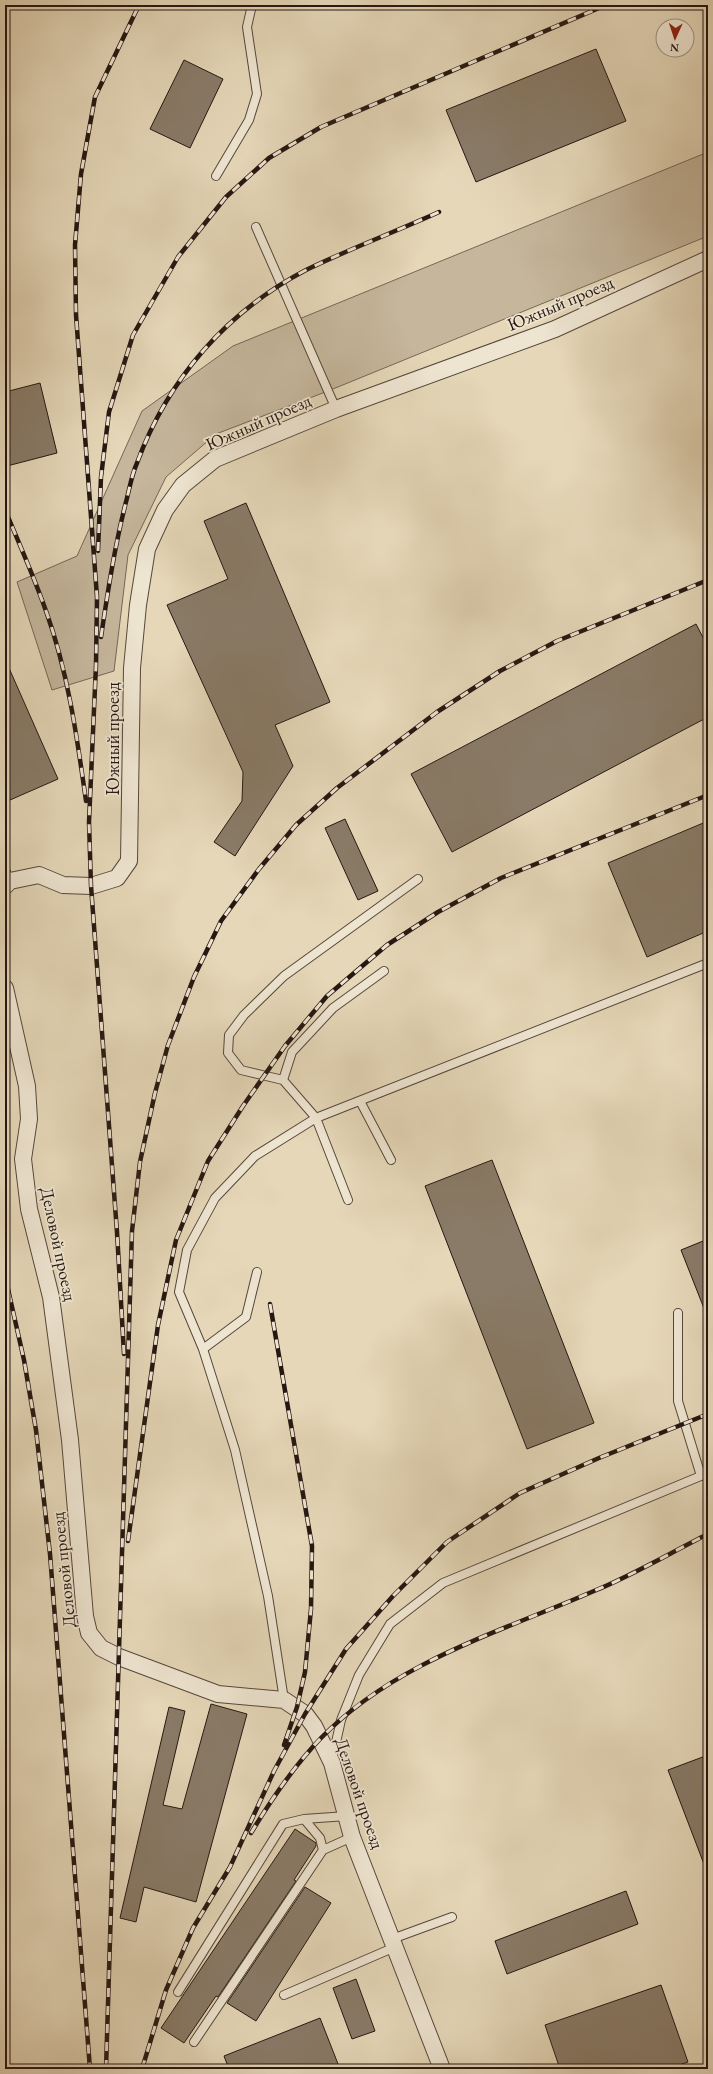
<svg xmlns="http://www.w3.org/2000/svg" width="713" height="2074" viewBox="0 0 713 2074" font-family="'EB Garamond',serif">
	<style>
		.green { fill: #c5b69c; stroke: #766657 }
		.building { fill: #897b68; stroke: #261712 }
		.lines { fill: none; stroke-linecap: round; stroke-linejoin: round }
		.lane-casing { stroke: #56473c; stroke-width: 10 }
		.street-casing { stroke: #56473c; stroke-width: 18 }
		.lane { stroke: #eee5d1; stroke-width: 8 }
		.street { stroke: #eee5d1; stroke-width: 16 }
		.rail-casing { stroke: #261712; stroke-width: 4.5 }
		.rail { stroke: #eee5d1; stroke-width: 3; stroke-dasharray: 9; stroke-linecap: butt }
		.labels { text-anchor: middle; dominant-baseline: central; stroke-width: 3.5; stroke-linejoin: round; paint-order: stroke }
		.street-label { font-size: 18px; fill: #261712; stroke: #eee5d1 }
	</style>
	<rect width="100%" height="100%" fill="#e5d7b8"/>
	<filter id="stains"><feTurbulence type="fractalNoise" baseFrequency=".005" numOctaves="4"/><feColorMatrix values="0 0 0 0 .2 0 0 0 0 .09 0 0 0 0 .02 0 0 0 .5 -.17"/></filter>
	<radialGradient id="worn" r=".72"><stop offset=".6" stop-color="#630" stop-opacity="0"/><stop offset="1" stop-color="#630" stop-opacity=".3"/></radialGradient>
	<path class="green" d="M 708,152 L 708,236 L 328,391 L 216,434 L 166,477 L 128,555 L 114,671 L 52,690 L 17,582 L 77,556 L 142,411 L 233,346 Z"/>
	<path class="building" d="M 596,49 L 626,121 L 476,182 L 446,110 Z
		M 184,60 L 223,79 L 190,148 L 150,129 Z
		M 40,383 L 57,453 L 7,466 L 5,457 L 5,392 Z
		M 246,503 L 330,702 L 275,725 L 293,766 L 235,856 L 214,842 L 242,801 L 243,772 L 167,605 L 228,579 L 204,521 Z
		M 696,624 L 708,647 L 708,717 L 452,852 L 411,774 Z
		M 5,659 L 58,779 L 10,800 L 5,788 Z
		M 345,819 L 378,891 L 358,900 L 325,828 Z
		M 708,821 L 708,931 L 647,957 L 608,863 Z
		M 492,1160 L 594,1423 L 527,1449 L 425,1186 Z
		M 708,1239 L 708,1316 L 707,1316 L 681,1250 Z
		M 211,1704 L 247,1714 L 196,1902 L 144,1887 L 136,1922 L 120,1918 L 169,1707 L 185,1711 L 163,1805 L 182,1809 Z
		M 708,1755 L 708,1872 L 707,1872 L 668,1770 Z
		M 295,1829 L 316,1843 L 316,1846 L 294,1880 L 296,1881 L 218,1997 L 216,1996 L 184,2043 L 161,2028 Z
		M 305,1887 L 331,1903 L 256,2021 L 227,2003 Z
		M 626,1891 L 638,1924 L 507,1974 L 495,1941 Z
		M 356,1979 L 375,2031 L 352,2039 L 333,1988 Z
		M 661,1985 L 688,2062 L 668,2069 L 560,2069 L 545,2025 Z
		M 320,2018 L 340,2069 L 229,2069 L 224,2056 Z"/>
	<g class="lines">
		<defs>
			<path id="lane" d="M 216,176 L 249,120 L 257,94 L 247,27 L 252,5
				M 256,227 L 336,409
				M 5,870 L 10,881
				M 283,1080 L 292,1052 L 333,1008 L 384,971
				M 360,1101 L 391,1160
				M 348,1200 L 316,1118 L 283,1080 L 241,1070 L 228,1053 L 229,1035 L 244,1015 L 284,976 L 418,879
				M 678,1313 L 678,1401 L 701,1476
				M 203,1349 L 246,1317 L 257,1272
				M 284,1700 L 268,1596 L 235,1450 L 203,1349 L 179,1292 L 187,1250 L 215,1198 L 255,1156 L 316,1118 L 708,963
				M 332,1760 L 341,1720 L 359,1675 L 390,1624 L 443,1583 L 708,1473
				M 304,1819 L 320,1838 L 323,1850
				M 392,1939 L 452,1917
				M 178,1992 L 283,1824 L 304,1819 L 347,1816
				M 284,1995 L 395,1947
				M 194,2042 L 323,1850 L 352,1837"/>
			<path id="street" d="M 5,886 L 10,881 L 39,875 L 63,885 L 91,886 L 117,878 L 129,861 L 132,668 L 138,605 L 147,549 L 165,510 L 183,485 L 215,459 L 336,409 L 555,329 L 708,259
				M 5,988 L 27,1086 L 29,1119 L 23,1159 L 29,1209 L 51,1297 L 70,1440 L 85,1616 L 89,1633 L 101,1648 L 119,1657 L 218,1694 L 284,1700 L 305,1714 L 314,1726 L 332,1763 L 352,1837 L 442,2069"/>
		</defs>
		<use href="#lane" class="lane-casing"/>
		<use href="#street" class="street-casing"/>
		<use href="#lane" class="lane"/>
		<use href="#street" class="street"/>
		<defs>
			<path id="rail" d="M 5,510 C 19,543 34,577 46,611 C 68,672 77,737 86,801
				M 98,551 L 101,477 L 109,412 L 133,335 L 178,257 L 226,197 L 269,158 L 321,127 L 606,5
				M 101,637 C 108,590 115,544 127,498 C 130,486 132,474 137,463 C 168,379 226,312 306,270 C 349,249 395,232 439,212
				M 5,1276 L 24,1360 L 36,1430 L 50,1554 L 90,2069
				M 270,1304 L 312,1546 L 311,1609 L 305,1672 L 297,1707 L 284,1745
				M 124,1354 L 117,1232 L 91,886 L 89,822 L 96,665 L 97,597 L 76,315 L 75,245 L 81,174 L 95,97 L 139,5
				M 128,1541 L 158,1325 L 176,1240 L 208,1161 L 243,1106 L 285,1046 L 327,996 L 387,945 L 438,912 L 501,878 L 708,795
				M 251,1833 C 271,1800 294,1766 321,1738 C 395,1662 500,1632 594,1591 C 633,1575 670,1553 708,1534
				M 106,2069 L 132,1231 L 140,1162 L 155,1093 L 168,1045 L 194,977 L 221,921 L 259,869 L 296,825 L 337,788 L 437,712 L 500,671 L 557,641 L 708,580
				M 142,2069 L 166,1990 L 193,1928 L 230,1867 L 274,1771 L 305,1714 L 346,1649 L 393,1596 L 447,1542 L 520,1493 L 599,1458 L 708,1414"/>
		</defs>
		<use href="#rail" class="rail-casing"/>
		<use href="#rail" class="rail"/>
	</g>
	<g class="labels">
		<g class="street-label">
			<text transform="translate(560 303) rotate(-23)">Южный проезд</text>
			<text transform="translate(258 422) rotate(-24)">Южный проезд</text>
			<text transform="translate(112 739) rotate(-90)">Южный проезд</text>
			<text transform="translate(59 1244) rotate(78)">Деловой проезд</text>
			<text transform="translate(63 1570) rotate(-96)">Деловой проезд</text>
			<text transform="translate(360 1793) rotate(71)">Деловой проезд</text>
		</g>
	</g>
	<rect width="713" height="2074" fill="none" stroke="#e5d7b8" stroke-width="20"/>
	<rect x="6" y="6" width="701" height="2062" fill="none" stroke="#261712" stroke-width="2"/>
	<rect x="10" y="10" width="693" height="2054" fill="none" stroke="#261712"/>
	<g transform="translate(675 38) rotate(183)"><circle r="19" fill="#eee5d1" stroke="#9e9385"/>
	<path d="M0-3L7 15L0 10L-7 15Z" fill="#8f2418"/>
	<text y="-6" font-size="11" font-weight="bold" text-anchor="middle" fill="#261712">N</text>
	</g>
	<rect width="100%" height="100%" filter="url(#stains)"/>
	<rect width="100%" height="100%" fill="url(#worn)"/>
</svg>
